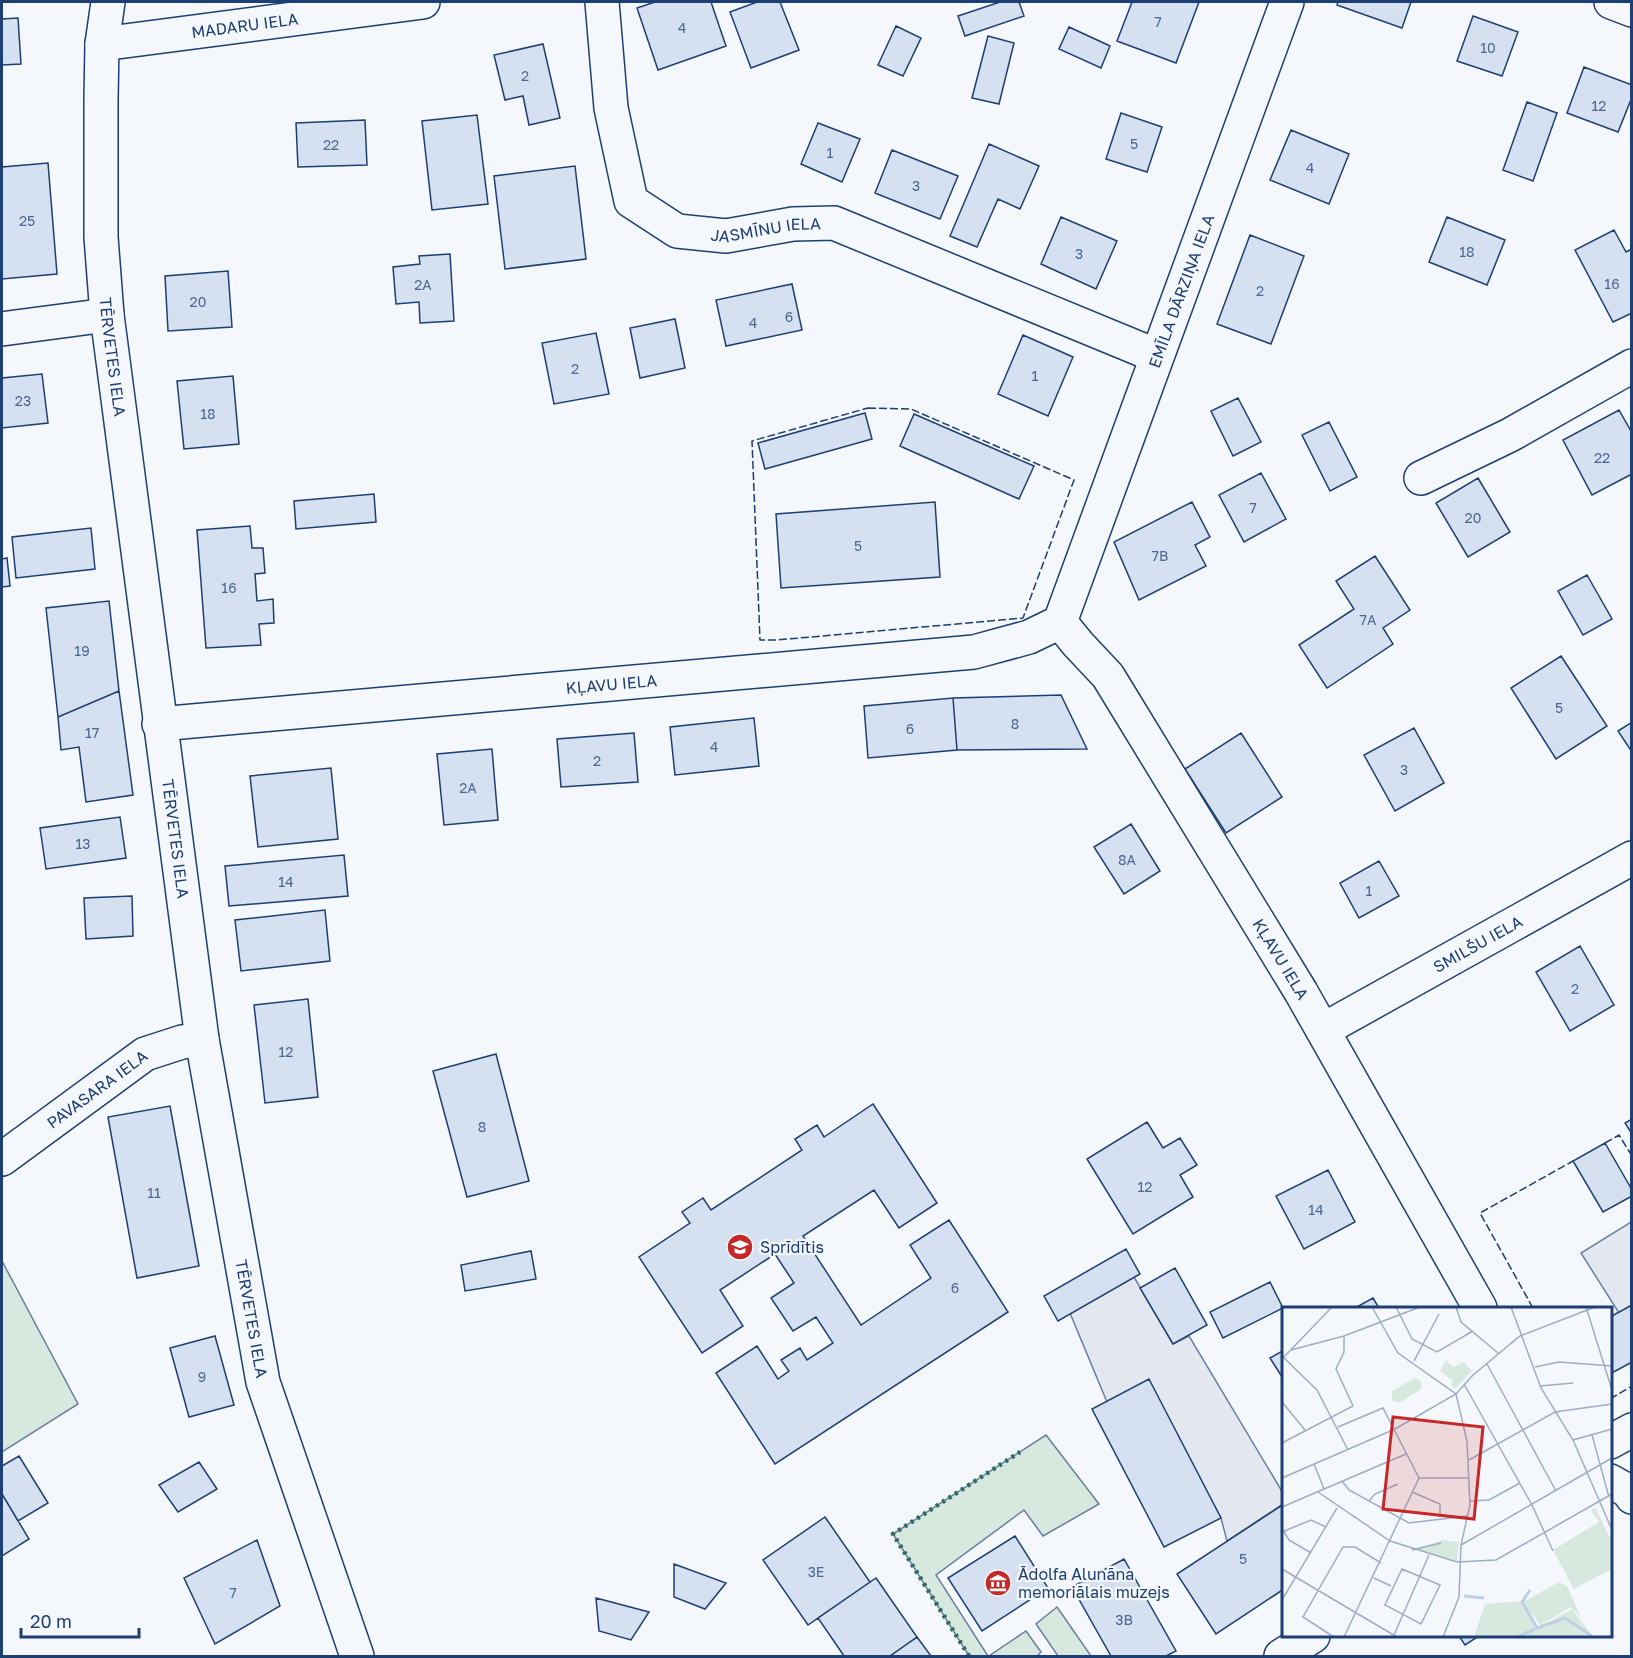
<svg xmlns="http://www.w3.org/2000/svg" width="1633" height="1658" viewBox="0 0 1633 1658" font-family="'Golos Text',sans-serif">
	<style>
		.green { fill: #d7e8df; stroke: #687fa3; stroke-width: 1.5 }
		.parking { fill: #e3e8f0; stroke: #687fa3; stroke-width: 1.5 }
		.building { fill: #d5e0f0; stroke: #1d3f73; stroke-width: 1.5 }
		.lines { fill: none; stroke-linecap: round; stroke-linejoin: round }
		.minor-casing { stroke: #1d3f73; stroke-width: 36 }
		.tertiary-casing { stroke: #1d3f73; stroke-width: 36 }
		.secondary-casing { stroke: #1d3f73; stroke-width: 36 }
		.minor { stroke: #f4f7fb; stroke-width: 33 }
		.tertiary { stroke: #f4f7fb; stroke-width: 33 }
		.secondary { stroke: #f4f7fb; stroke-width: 33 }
		.hedge { stroke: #2c6c60; stroke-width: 4.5; stroke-dasharray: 3 4.5; stroke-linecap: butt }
		.fence { stroke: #1d3f73; stroke-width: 1.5; stroke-dasharray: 8 3; stroke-linecap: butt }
		.labels { text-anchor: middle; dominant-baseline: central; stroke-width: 4.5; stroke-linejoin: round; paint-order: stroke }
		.number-label { font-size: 14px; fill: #4b6792 }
		.street-label { font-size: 16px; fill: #1d3f73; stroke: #f4f7fb }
		.poi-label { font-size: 16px; fill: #1d3f73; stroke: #f4f7fb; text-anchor: start }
		.inset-river { fill: none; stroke: #bed0e5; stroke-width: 3 }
		.inset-road { fill: none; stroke: #9eadc5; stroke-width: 1.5 }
		.view { fill: #c62828; fill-opacity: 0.15; stroke: #c62828; stroke-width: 3 }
		.inset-edge { fill: none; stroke: #1d3f73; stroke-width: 3 }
	</style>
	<rect width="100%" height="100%" fill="#f4f7fb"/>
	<path class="green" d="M 2,1261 L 78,1404 L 2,1452 Z
		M 1046,1435 L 1099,1504 L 1043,1536 L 1024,1510 L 936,1575 L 988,1656 L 969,1656 L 893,1534 Z
		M 1057,1607 L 1091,1656 L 1058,1656 L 1036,1624 Z
		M 1026,1631 L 1041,1652 L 1037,1656 L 989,1656 Z"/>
	<path class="parking" d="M 1631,1222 L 1631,1305 L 1619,1313 L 1581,1253 Z
		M 1134,1277 L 1173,1344 L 1189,1336 L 1283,1493 L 1283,1504 L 1227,1541 L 1221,1518 L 1107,1402 L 1070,1313 Z"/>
	<path class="building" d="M 655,2 L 711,2 L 726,46 L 658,70 L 637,8 Z
		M 757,2 L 780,2 L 799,50 L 751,68 L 730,12 Z
		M 1000,2 L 1019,2 L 1024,16 L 965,36 L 958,16 Z
		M 1132,2 L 1199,2 L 1176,63 L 1117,41 Z
		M 1338,2 L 1411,2 L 1402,28 L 1337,5 Z
		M 1473,16 L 1518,32 L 1502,76 L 1457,61 Z
		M 18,18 L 21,64 L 2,65 L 2,19 Z
		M 896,26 L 921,38 L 903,76 L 878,65 Z
		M 1069,27 L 1110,46 L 1101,68 L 1059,49 Z
		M 988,36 L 1014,43 L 999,104 L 972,98 Z
		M 543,44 L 560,118 L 529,125 L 523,96 L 505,100 L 494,55 Z
		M 1584,67 L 1632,85 L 1632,97 L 1618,132 L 1567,113 Z
		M 1527,102 L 1557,113 L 1533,181 L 1503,170 Z
		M 1121,113 L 1162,127 L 1147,172 L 1106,159 Z
		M 477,115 L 488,204 L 432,210 L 422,121 Z
		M 365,120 L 367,165 L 298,167 L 296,123 Z
		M 818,123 L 860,139 L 842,182 L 801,164 Z
		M 1291,130 L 1349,154 L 1329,204 L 1270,180 Z
		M 989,144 L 1039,166 L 1020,209 L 998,199 L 977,247 L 950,236 Z
		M 892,150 L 958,176 L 940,219 L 875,193 Z
		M 48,163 L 57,274 L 2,279 L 2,167 Z
		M 575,166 L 586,259 L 505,269 L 494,176 Z
		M 1061,217 L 1117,241 L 1096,289 L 1041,264 Z
		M 1447,217 L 1505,240 L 1487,285 L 1429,262 Z
		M 1614,230 L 1626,252 L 1632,249 L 1632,313 L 1613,322 L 1575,250 Z
		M 1250,235 L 1304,256 L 1271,344 L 1217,324 Z
		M 450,254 L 454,321 L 420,323 L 419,302 L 396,304 L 393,267 L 420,264 L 419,256 Z
		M 228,271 L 232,327 L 168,331 L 165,276 Z
		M 792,284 L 802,330 L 726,346 L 716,300 Z
		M 675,319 L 685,368 L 640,378 L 630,328 Z
		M 596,333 L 609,394 L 554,404 L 542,343 Z
		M 1023,335 L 1073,357 L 1048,416 L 998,394 Z
		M 42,374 L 48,423 L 2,428 L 2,378 Z
		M 233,376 L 239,444 L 184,449 L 177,381 Z
		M 1238,398 L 1261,442 L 1233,456 L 1211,411 Z
		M 1619,410 L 1632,433 L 1632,474 L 1592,495 L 1563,440 Z
		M 865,413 L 872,439 L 765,469 L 758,443 Z
		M 914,414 L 1034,466 L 1019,499 L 900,446 Z
		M 1329,422 L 1357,477 L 1330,491 L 1302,435 Z
		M 1261,473 L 1286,519 L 1244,542 L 1219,495 Z
		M 1478,478 L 1510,532 L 1468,557 L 1436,503 Z
		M 374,494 L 376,522 L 296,529 L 294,501 Z
		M 935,502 L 940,577 L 781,588 L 776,514 Z
		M 1192,502 L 1210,537 L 1195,545 L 1206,566 L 1139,600 L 1114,542 Z
		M 250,526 L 252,548 L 263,548 L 265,573 L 255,574 L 257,601 L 273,599 L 274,623 L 259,624 L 261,645 L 206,648 L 197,530 Z
		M 91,528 L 95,569 L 16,578 L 12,537 Z
		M 1375,556 L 1410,610 L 1383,628 L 1393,644 L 1327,688 L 1299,645 L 1354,609 L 1336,581 Z
		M 7,558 L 10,586 L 2,587 L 2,559 Z
		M 1587,575 L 1612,619 L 1583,635 L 1558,591 Z
		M 109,601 L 119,691 L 58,717 L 46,608 Z
		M 1561,656 L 1607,726 L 1556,759 L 1511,688 Z
		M 119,691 L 133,795 L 86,802 L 79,747 L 61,750 L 58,717 Z
		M 1061,695 L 1087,749 L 957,750 L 953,698 Z
		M 953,698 L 957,750 L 868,758 L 864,706 Z
		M 754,718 L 759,766 L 675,775 L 670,727 Z
		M 1632,722 L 1632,752 L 1618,731 Z
		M 1414,728 L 1444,783 L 1395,811 L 1364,755 Z
		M 634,733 L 638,782 L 561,787 L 557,739 Z
		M 1241,733 L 1282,797 L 1226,833 L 1185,769 Z
		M 492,749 L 498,820 L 444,825 L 437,754 Z
		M 331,768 L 338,839 L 258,847 L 250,776 Z
		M 120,817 L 126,858 L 46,869 L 40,828 Z
		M 1131,824 L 1160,871 L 1124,894 L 1094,847 Z
		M 344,855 L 348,896 L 229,906 L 225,866 Z
		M 1379,861 L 1399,896 L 1359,918 L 1340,883 Z
		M 132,896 L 133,936 L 86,939 L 84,898 Z
		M 325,910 L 330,961 L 241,971 L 235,920 Z
		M 1580,946 L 1614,1005 L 1570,1031 L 1536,972 Z
		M 308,999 L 318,1097 L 265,1103 L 254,1005 Z
		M 496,1054 L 529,1181 L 467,1197 L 433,1071 Z
		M 873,1104 L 937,1203 L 899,1228 L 874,1190 L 803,1236 L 861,1325 L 931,1278 L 910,1245 L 949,1220 L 1008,1312 L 775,1464 L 716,1373 L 757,1346 L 778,1379 L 789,1371 L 781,1360 L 800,1348 L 807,1360 L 833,1343 L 816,1317 L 793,1331 L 771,1298 L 794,1283 L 775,1254 L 720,1290 L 743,1326 L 702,1353 L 639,1257 L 690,1223 L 682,1212 L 703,1198 L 711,1210 L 802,1150 L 795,1139 L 817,1125 L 824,1137 Z
		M 170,1106 L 199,1266 L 137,1278 L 108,1117 Z
		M 1632,1119 L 1632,1134 L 1625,1123 Z
		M 1147,1122 L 1163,1148 L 1180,1138 L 1197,1165 L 1180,1175 L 1193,1197 L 1133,1234 L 1087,1159 Z
		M 1605,1143 L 1632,1190 L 1632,1196 L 1603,1212 L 1573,1161 Z
		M 1328,1170 L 1355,1222 L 1304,1249 L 1276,1196 Z
		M 1126,1249 L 1140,1274 L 1058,1321 L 1044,1296 Z
		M 531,1251 L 536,1279 L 465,1291 L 461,1265 Z
		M 1175,1268 L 1207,1325 L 1173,1344 L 1140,1288 Z
		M 1270,1282 L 1283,1308 L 1223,1338 L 1210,1312 Z
		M 1373,1298 L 1379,1308 L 1355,1308 Z
		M 1632,1305 L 1632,1362 L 1610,1374 L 1610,1317 Z
		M 215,1336 L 234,1405 L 189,1417 L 170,1348 Z
		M 1284,1350 L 1284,1380 L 1270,1358 Z
		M 1149,1379 L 1221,1518 L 1164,1547 L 1092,1409 Z
		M 19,1456 L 48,1503 L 18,1521 L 2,1494 L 2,1466 Z
		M 199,1462 L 217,1489 L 178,1512 L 159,1485 Z
		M 2,1494 L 29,1539 L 2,1556 Z
		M 1284,1504 L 1284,1589 L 1216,1634 L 1177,1574 Z
		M 825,1517 L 870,1582 L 808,1625 L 763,1560 Z
		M 1015,1536 L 1048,1588 L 982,1631 L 948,1578 Z
		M 257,1540 L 280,1606 L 215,1644 L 184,1578 Z
		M 1124,1559 L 1176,1651 L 1166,1656 L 1111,1656 L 1072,1587 Z
		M 674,1564 L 726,1583 L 705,1609 L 674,1597 Z
		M 876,1578 L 917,1637 L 890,1656 L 844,1656 L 818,1618 Z
		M 596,1598 L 649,1612 L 631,1640 L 599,1631 Z
		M 1459,1636 L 1479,1636 L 1465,1645 Z
		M 917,1637 L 931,1656 L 890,1656 Z"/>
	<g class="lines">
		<defs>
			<g id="minor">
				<path id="s1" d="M 602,2 L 611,108 L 631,201 L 677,231 L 726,236 L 793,224 L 834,223 L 1157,356"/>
				<path d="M 1611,2 L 1632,10"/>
				<path id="s2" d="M 102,44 L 423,2"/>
				<path d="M 2,329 L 107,315"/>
				<path d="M 1421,478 L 1510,435 L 1632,366"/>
				<path id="s3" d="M 1060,622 L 1078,644 L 1108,676 L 1301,992 L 1480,1308"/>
				<path id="s4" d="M 159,724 L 974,652 L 1029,637 L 1060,622 L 1287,2"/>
				<path id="s5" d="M 1323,1030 L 1632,858"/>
				<path id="s6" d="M 2,1159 L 145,1054 L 182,1042 L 202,1039"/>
				<path d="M 1610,1481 L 1628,1491 L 1632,1497"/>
			</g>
			<path id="tertiary" d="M 1610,1442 L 1632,1430
				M 1281,1656 L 1313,1636"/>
			<g id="secondary">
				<path id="s7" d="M 108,2 L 102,44 L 101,99 L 101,237 L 107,315 L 202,1039 L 263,1382 L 357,1656"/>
			</g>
		</defs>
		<use href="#minor" class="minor-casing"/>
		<use href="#tertiary" class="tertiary-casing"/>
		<use href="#secondary" class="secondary-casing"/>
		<use href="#minor" class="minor"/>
		<use href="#tertiary" class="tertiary"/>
		<use href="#secondary" class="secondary"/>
		<path class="hedge" d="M 969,1656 L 893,1534 L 1020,1452"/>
		<path class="fence" d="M 868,408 L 911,409 L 1074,480 L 1023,618 L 777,640 L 760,640 L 752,441 Z
			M 1605,1143 L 1619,1135 L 1632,1156
			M 1533,1308 L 1480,1213 L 1573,1161
			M 1610,1399 L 1632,1386"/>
	</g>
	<defs>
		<symbol id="school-disc" viewBox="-11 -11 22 22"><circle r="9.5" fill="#c62828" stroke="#f4f7fb"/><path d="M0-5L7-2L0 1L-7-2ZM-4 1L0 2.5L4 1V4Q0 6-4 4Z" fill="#fff"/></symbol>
		<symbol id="museum-disc" viewBox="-11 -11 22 22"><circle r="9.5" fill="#c62828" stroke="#f4f7fb"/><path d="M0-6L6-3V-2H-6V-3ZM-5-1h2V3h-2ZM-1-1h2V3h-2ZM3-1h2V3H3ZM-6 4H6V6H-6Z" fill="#fff"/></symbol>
	</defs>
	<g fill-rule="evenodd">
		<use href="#school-disc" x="725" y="1232" width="30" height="30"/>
		<use href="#museum-disc" x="983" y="1568" width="30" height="30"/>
	</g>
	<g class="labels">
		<g class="number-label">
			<text x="1158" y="21">7</text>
			<text x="682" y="27">4</text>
			<text x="1488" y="47">10</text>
			<text x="525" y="75">2</text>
			<text x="1599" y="105">12</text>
			<text x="1134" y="143">5</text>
			<text x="331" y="144">22</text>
			<text x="830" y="152">1</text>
			<text x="1310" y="167">4</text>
			<text x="916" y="185">3</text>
			<text x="27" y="220">25</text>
			<text x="1467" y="251">18</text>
			<text x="1079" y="253">3</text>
			<text x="1612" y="283">16</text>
			<text x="423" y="284">2A</text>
			<text x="1260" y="290">2</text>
			<text x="198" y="301">20</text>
			<text x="789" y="316">6</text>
			<text x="753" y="322">4</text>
			<text x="575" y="368">2</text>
			<text x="1035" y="375">1</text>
			<text x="23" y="400">23</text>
			<text x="208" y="413">18</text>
			<text x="1602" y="457">22</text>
			<text x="1253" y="507">7</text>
			<text x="1473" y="517">20</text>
			<text x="858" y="545">5</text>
			<text x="1160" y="555">7B</text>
			<text x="229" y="587">16</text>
			<text x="1368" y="619">7A</text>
			<text x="82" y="650">19</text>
			<text x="1559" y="707">5</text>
			<text x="1015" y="723">8</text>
			<text x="910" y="728">6</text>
			<text x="92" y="732">17</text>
			<text x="714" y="746">4</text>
			<text x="597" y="760">2</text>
			<text x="1404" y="769">3</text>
			<text x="468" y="787">2A</text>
			<text x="83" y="843">13</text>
			<text x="1127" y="859">8A</text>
			<text x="286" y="881">14</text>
			<text x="1369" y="890">1</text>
			<text x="1575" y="988">2</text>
			<text x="286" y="1051">12</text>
			<text x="482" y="1126">8</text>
			<text x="1145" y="1186">12</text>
			<text x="154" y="1192">11</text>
			<text x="1316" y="1209">14</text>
			<text x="955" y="1287">6</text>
			<text x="202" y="1376">9</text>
			<text x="1243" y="1558">5</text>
			<text x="816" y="1571">3E</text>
			<text x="233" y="1592">7</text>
			<text x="1124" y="1619">3B</text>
		</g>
		<g class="street-label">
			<text stroke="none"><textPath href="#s2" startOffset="144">MADARU IELA</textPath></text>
			<text stroke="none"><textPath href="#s1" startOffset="346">JASMĪNU IELA</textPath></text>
			<text stroke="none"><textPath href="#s4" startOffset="1262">EMĪLA DĀRZIŅA IELA</textPath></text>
			<text stroke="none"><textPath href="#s7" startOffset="356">TĒRVETES IELA</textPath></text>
			<text stroke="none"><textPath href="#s4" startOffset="454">KĻAVU IELA</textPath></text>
			<text stroke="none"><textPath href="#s7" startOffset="842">TĒRVETES IELA</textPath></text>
			<text stroke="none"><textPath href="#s5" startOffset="177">SMILŠU IELA</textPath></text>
			<text stroke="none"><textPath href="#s3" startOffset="404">KĻAVU IELA</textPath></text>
			<text stroke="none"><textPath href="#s6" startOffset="118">PAVASARA IELA</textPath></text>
			<text stroke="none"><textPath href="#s7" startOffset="1328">TĒRVETES IELA</textPath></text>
		</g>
		<g class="poi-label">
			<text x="760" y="1247">Sprīdītis</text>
			<text x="1018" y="1574">Ādolfa Alunāna<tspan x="1018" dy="18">memoriālais muzejs</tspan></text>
		</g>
	</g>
	<g transform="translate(1282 1307)">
		<rect width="330" height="330" fill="#f4f7fb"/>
		<path d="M 164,53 L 171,60 L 182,55 L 190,64 L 173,82 L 169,78 L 171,74 L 158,64 ZM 133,71 L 139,74 L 139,82 L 117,96 L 110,93 L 110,84 ZM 313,201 L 330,235 L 330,262 L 292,282 L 271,243 L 317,215 L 309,203 ZM 161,233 L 177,235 L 175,254 L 132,242 ZM 277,275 L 285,279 L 299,311 L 289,300 L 258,318 L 249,305 L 256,321 L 290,302 L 311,330 L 192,330 L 203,297 L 243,294 Z" fill="#d7e8df"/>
		<path class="inset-river" d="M 248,283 L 240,295 L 255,321 L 283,311 L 310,329M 182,289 L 202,291M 235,330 L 253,322"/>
		<path class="inset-road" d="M 114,0 L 130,32 L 155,45 L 191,24M 174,0 L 179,15 L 216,46M 229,0 L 259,81 L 291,133 L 330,223M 304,0 L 330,83M 9,43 L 62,29 L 138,0M 0,49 L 35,83 L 66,143M 1,51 L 50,0M 132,54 L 157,7M 205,57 L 274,184M 253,60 L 277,55 L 330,59M 182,77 L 250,198 L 271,244M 258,79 L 291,76M 0,95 L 23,123M 56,120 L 101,101 L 137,171M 310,128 L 327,190M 291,133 L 330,122M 0,136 L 71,99 L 54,62 L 62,45 L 62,29M 187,153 L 273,105 L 330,97M 32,157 L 42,182M 0,171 L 113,122 L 174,87 L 116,46 L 90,0M 60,174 L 67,183 L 127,216 L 185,209M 36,185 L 108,234 L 175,255 L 214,253 L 330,187M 130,185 L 158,197 L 158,210M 87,194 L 93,187 L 116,177M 188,194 L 207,193 L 238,176M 0,200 L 124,147M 0,225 L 29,213 L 44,220M 2,225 L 7,233 L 29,246M 179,238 L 330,151M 130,243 L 159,236M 0,262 L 115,330M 120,262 L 158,278 L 139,317 L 103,298 ZM 92,271 L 109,279M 0,293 L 55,201M 112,328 L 147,248M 52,330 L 21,310 L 61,240 L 73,240 L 99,256M 62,330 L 137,171 L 187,171M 161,330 L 177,290 L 179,238 L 188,198 L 185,134 L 174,87 L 191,68 L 238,29 L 313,0"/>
		<path class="view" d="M 111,110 L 201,120 L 192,212 L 101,202 Z"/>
		<rect width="330" height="330" class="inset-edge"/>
	</g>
	<rect width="1633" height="1658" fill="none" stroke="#1d3f73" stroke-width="6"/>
	<path d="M21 1628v9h118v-9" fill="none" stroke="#1d3f73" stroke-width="3"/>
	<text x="30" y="1628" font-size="18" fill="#1d3f73" stroke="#f4f7fb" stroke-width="4.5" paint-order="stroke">20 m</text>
</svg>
